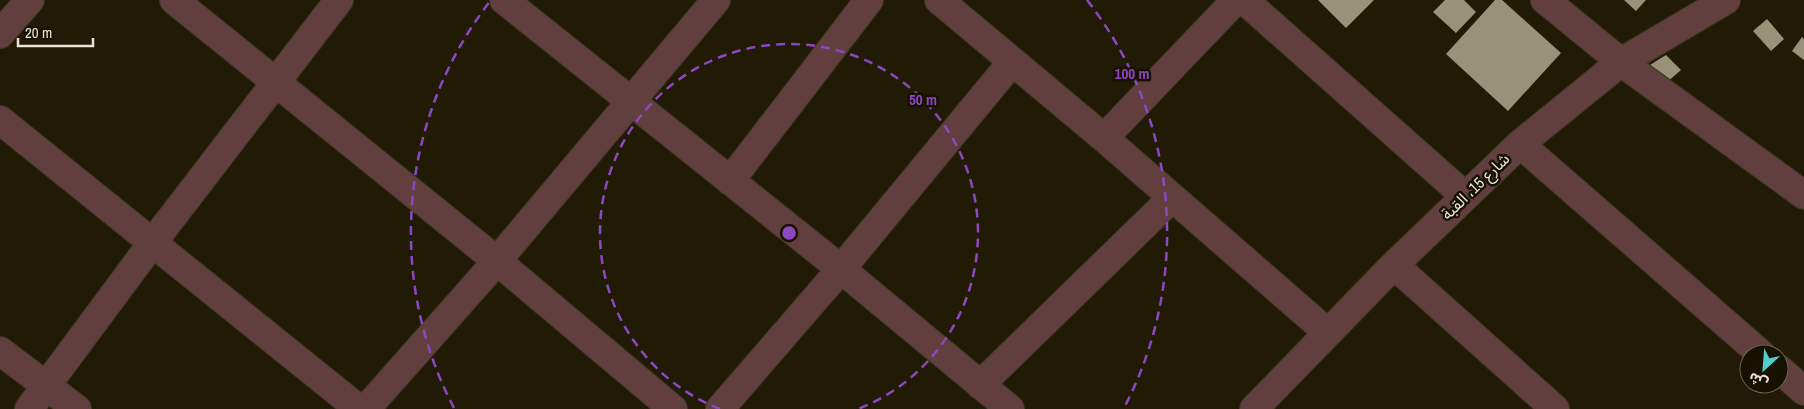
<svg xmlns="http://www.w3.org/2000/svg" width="1804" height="409" viewBox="0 0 1804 409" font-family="'Archivo Narrow','Noto Sans Arabic',sans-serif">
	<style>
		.building { fill: #999178 }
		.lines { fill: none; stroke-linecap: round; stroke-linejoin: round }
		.minor-casing { stroke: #3d3622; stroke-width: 30 }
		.minor { stroke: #613f3f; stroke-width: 28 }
		.ring { fill: none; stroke: #8c48c3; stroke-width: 2.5; stroke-dasharray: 9 6 }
		.labels { text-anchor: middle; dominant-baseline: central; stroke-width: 5; stroke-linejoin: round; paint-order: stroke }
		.street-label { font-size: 16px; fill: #e9e4d7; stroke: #171100 }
		.centre { fill: #8c48c3; stroke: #171100; stroke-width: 2.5 }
		.ring-label { font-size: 15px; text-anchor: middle; font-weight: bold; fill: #8c48c3; stroke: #171100; stroke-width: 5; stroke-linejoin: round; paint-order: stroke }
	</style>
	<rect width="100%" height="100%" fill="#211a05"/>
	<path class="building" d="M 1318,0 L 1374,0 L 1346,28 Z
		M 1445,0 L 1464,0 L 1476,12 L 1456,33 L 1433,12 Z
		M 1495,0 L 1502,0 L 1561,53 L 1508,111 L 1446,54 Z
		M 1624,0 L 1646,0 L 1636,11 Z
		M 1767,19 L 1784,39 L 1771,51 L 1753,31 Z
		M 1802,37 L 1804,39 L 1804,60 L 1792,51 Z
		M 1666,55 L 1681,70 L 1666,83 L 1645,68 Z"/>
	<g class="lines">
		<defs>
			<path id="minor" d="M 174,0 L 497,261 L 673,409
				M 504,0 L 841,269 L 1010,409
				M 939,0 L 1104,138 L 1327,332
				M 1244,0 L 1465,196
				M 1545,0 L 1621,62 L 1804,195
				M 0,34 L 30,0
				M 0,120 L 359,409
				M 1104,138 L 1236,0
				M 1520,144 L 1761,354
				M 730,181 L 869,0
				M 1394,265 L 1555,409
				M 0,351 L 77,409
				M 1779,369 L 1804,391
				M 980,385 L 1172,198
				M 29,409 L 153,242 L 339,0
				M 366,409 L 497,261 L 716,0
				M 720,409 L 841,269 L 1012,62
				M 1254,409 L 1394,265 L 1520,144 L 1621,62 L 1726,0"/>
		</defs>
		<use href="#minor" class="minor-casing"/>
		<use href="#minor" class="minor"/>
	</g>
	<g class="ring">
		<path d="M720 409A189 189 0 1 1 858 409"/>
		<path d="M454 408A378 378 0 0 1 491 0M1087 0A378 378 0 0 1 1124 408"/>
	</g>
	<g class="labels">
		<g class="street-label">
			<text transform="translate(1475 186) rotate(-44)">شارع 15، القبة</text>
		</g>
	</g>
	<circle cx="789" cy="233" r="8" class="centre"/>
	<g class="ring-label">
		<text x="1132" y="79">100 m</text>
		<text x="923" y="105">50 m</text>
	</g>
	<g transform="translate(1764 369) rotate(206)"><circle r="24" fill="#171100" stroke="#6b6556"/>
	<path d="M0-4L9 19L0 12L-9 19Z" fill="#52cdcf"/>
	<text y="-8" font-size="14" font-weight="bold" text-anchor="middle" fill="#e9e4d7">ش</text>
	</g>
	<path d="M18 38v8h75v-8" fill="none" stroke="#e9e4d7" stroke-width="2.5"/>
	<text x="25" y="38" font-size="15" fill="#e9e4d7" stroke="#171100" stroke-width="4" paint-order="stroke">20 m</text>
</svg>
